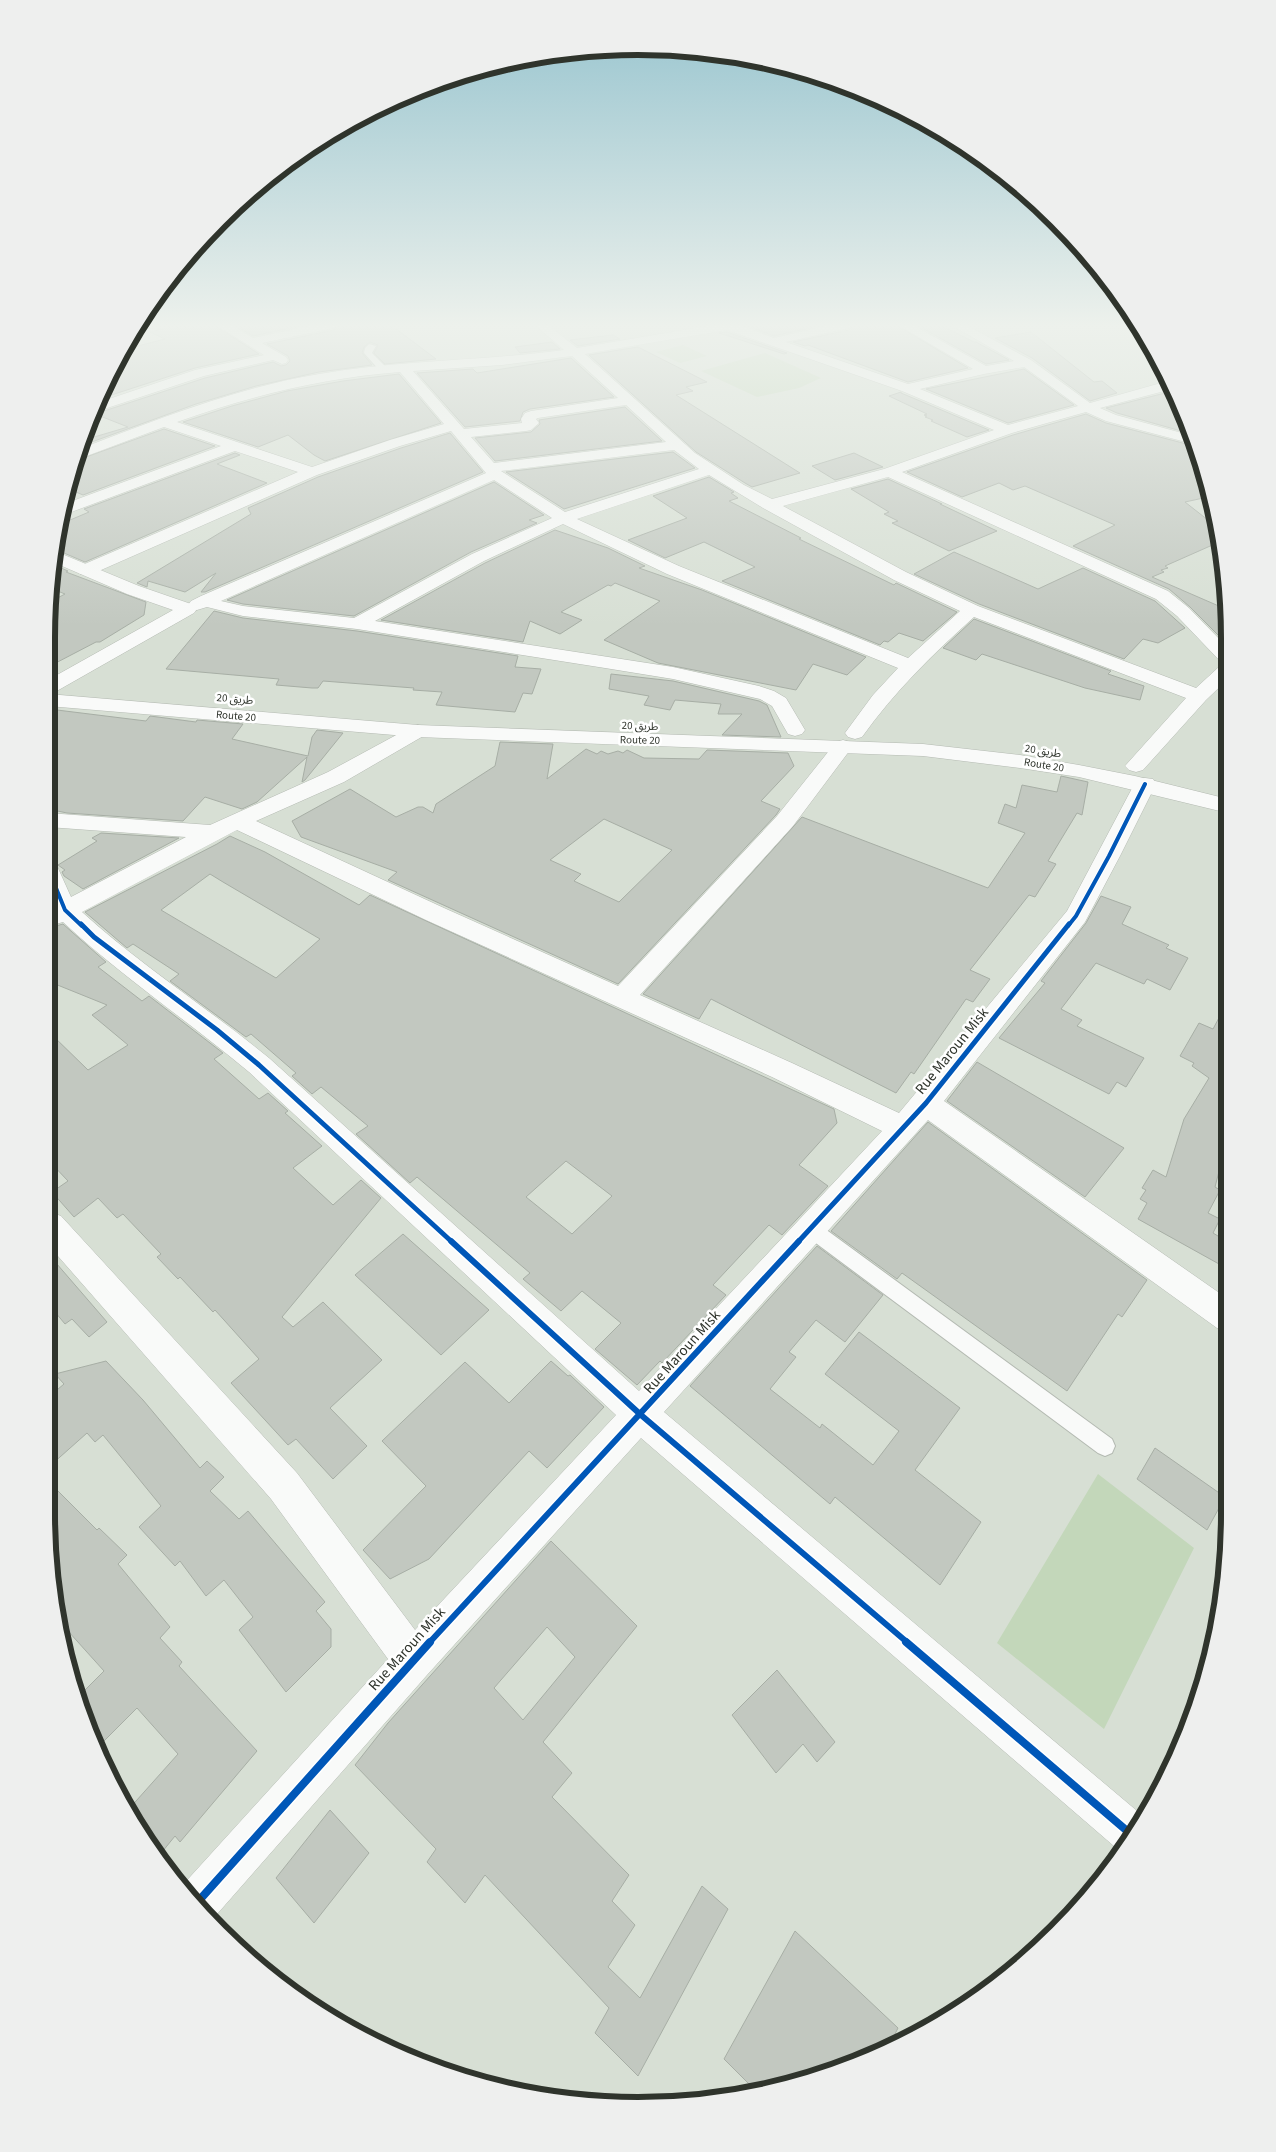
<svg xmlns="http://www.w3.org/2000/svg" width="1276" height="2152" viewBox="0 0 1276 2152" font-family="'Source Sans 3','Noto Sans Arabic',sans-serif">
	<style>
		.green { fill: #c3d7ba }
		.building { fill: #c2c8c0; stroke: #a7aea5; fill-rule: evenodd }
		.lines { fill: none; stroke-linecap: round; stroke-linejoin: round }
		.service-casing { stroke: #b4bab2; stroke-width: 2 }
		.minor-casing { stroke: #b4bab2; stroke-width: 1 }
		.tertiary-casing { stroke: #b4bab2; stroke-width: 1 }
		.secondary-casing { stroke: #b4bab2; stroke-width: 1 }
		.service { fill: #f9faf9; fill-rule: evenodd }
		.minor { fill: #f9faf9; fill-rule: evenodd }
		.tertiary { fill: #f9faf9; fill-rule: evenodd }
		.secondary { fill: #f9faf9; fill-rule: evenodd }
		.cycleway-far3-casing { stroke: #fff; stroke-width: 6 }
		.cycleway-far2-casing { stroke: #fff; stroke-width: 8 }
		.cycleway-far1-casing { stroke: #fff; stroke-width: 9 }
		.cycleway-casing { stroke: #fff; stroke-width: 11 }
		.cycleway-far3 { stroke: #0057b8; stroke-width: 4 }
		.cycleway-far2 { stroke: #0057b8; stroke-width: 5 }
		.cycleway-far1 { stroke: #0057b8; stroke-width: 6 }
		.cycleway { stroke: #0057b8; stroke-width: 8 }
		.labels { text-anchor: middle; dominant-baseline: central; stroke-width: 5; stroke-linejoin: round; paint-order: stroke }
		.far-street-label { font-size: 11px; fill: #2f342c; stroke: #fff }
		.near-street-label { font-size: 15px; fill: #2f342c; stroke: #fff }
		.rim { fill: none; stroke: #2f342c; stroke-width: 6 }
	</style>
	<rect width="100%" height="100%" fill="#d7dfd4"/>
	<path class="green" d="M 683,345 L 707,356 L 680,363 L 656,352 Z
		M 765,353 L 821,378 L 799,388 L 757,397 L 701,371 Z
		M 1098,1474 L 1194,1548 L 1104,1729 L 997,1643 Z"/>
	<path class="building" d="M 178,325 L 214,325 L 259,354 L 195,368 L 102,398 L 126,349 L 165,339 L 150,332 Z
		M 235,325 L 305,325 L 253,336 Z
		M 338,325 L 391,325 L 436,359 L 385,364 L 374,353 L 378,345 L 370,342 L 364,347 L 362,353 L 372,365 L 319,372 L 256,386 L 196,404 L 89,443 L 84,440 L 128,427 L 100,416 L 102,416 L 98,414 L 101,412 L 205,378 L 273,362 L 281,366 L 286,365 L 290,361 L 288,356 L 267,344 L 334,330 Z
		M 745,325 L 822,325 L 774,336 Z
		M 853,325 L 896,325 L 968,368 L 908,382 L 808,345 L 805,346 L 793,342 L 849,330 Z
		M 917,325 L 940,325 L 974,342 L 976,342 L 1009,360 L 986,364 Z
		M 727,332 L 787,353 L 784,354 L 719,333 Z
		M 1031,332 L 1094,382 L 1102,381 L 1117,393 L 1090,401 L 1032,358 L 995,338 Z
		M 613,335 L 620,339 L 578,346 L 570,340 Z
		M 552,342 L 560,349 L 520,353 L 515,347 Z
		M 638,347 L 707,382 L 686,387 L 693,391 L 676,395 L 800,473 L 752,487 L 745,483 L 696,452 L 589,355 Z
		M 571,358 L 614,397 L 530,409 L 523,412 L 520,421 L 465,427 L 417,373 L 473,369 L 477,373 Z
		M 1024,369 L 1074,405 L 1008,423 L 926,389 Z
		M 399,374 L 441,423 L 325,461 L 314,455 L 288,435 L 258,447 L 183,422 L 232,406 L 287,391 L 343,381 Z
		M 1173,391 L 1192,434 L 1117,413 L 1106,408 Z
		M 901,392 L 901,393 L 989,430 L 967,437 L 931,421 L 933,420 L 925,417 L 927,416 L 924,415 L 927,414 L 889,396 Z
		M 625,407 L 662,441 L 495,461 L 475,438 L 531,432 L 540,424 L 539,420 Z
		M 1086,414 L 1106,423 L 1198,447 L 1208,497 L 1185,502 L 1213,524 L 1217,543 L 1165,566 L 1168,568 L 1161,570 L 1164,572 L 1152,577 L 1228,610 L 1228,641 L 1221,638 L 1190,607 L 1169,589 L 1073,546 L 1115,525 L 1025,486 L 1013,490 L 999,483 L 962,497 L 907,472 L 1013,435 Z
		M 164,429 L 215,446 L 83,495 L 69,489 L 75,461 Z
		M 450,433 L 483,472 L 205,592 L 201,592 L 216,573 L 185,592 L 148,581 L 147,587 L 137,583 L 251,514 L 248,508 L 318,477 L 401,448 Z
		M 673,452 L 695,468 L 564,509 L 506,472 Z
		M 235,453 L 240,455 L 217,464 L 267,483 L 85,562 L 57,550 L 63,523 L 89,512 L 84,509 Z
		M 854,453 L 883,467 L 835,480 L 812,466 Z
		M 709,477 L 734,492 L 731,493 L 738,498 L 729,501 L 801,538 L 799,539 L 894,585 L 896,583 L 957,612 L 923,641 L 899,633 L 888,642 L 884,641 L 880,645 L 722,581 L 755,567 L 704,542 L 665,558 L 628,540 L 687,518 L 653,496 Z
		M 888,479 L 942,504 L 940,504 L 997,531 L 949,551 L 892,523 L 898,521 L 884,514 L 889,512 L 851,489 Z
		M 494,482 L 544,515 L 529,520 L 537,523 L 471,552 L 354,616 L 243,604 L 227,600 Z
		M 555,530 L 608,548 L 645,566 L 639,568 L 702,590 L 866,657 L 847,675 L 813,664 L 796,690 L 658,663 L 604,640 L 660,601 L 615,583 L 611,586 L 608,585 L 561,612 L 582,620 L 560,634 L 530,621 L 523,642 L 381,620 L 485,563 Z
		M 954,552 L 1038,589 L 1083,568 L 1155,601 L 1185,628 L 1158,643 L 1143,639 L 1124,659 L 979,604 L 914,574 Z
		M 54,565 L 68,571 L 66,572 L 146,602 L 144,615 L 100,642 L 96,642 L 48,667 L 48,603 L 65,594 L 50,588 Z
		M 214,611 L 243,618 L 357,631 L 518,656 L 515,667 L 541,669 L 532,694 L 523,693 L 515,712 L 436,705 L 442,692 L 413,690 L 414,688 L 323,681 L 318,688 L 312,688 L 276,685 L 279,679 L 166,669 Z
		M 974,619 L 1111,671 L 1108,674 L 1144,686 L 1140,700 L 1085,688 L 982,654 L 976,660 L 943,648 Z
		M 611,674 L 673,681 L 759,701 L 767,705 L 781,737 L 722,735 L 742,714 L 718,714 L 721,704 L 675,700 L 670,710 L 644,705 L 649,696 L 609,689 Z
		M 57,710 L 146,721 L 150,716 L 196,722 L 197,720 L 243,724 L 232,739 L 308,756 L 312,737 L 317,730 L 343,733 L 305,780 L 302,782 L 307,757 L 257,802 L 242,809 L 205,797 L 183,821 L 67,813 L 48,809 L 48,716 Z
		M 500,742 L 553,744 L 547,779 L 586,749 L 597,754 L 601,751 L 608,754 L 618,751 L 623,753 L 627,750 L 644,758 L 699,759 L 707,750 L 788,753 L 794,766 L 761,801 L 780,809 L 776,815 L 618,984 L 388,880 L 397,872 L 301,837 L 292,821 L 350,789 L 396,817 L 418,807 L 423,807 L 433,813 L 436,804 L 495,766 ZM 604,819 L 672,850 L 619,902 L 574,881 L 581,874 L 550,860 Z
		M 1061,776 L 1088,782 L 1082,815 L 1077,813 L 1048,861 L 1056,864 L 1035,897 L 1029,895 L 970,970 L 990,979 L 973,1002 L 966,999 L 914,1074 L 911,1072 L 896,1093 L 711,999 L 699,1019 L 643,994 L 802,817 L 988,888 L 1025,833 L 998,823 L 1005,804 L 1016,808 L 1022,785 L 1057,792 Z
		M 101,833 L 179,838 L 83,889 L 64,876 L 62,872 L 65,870 L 58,865 L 97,841 L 92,838 Z
		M 230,836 L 265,852 L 359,905 L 370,895 L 834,1109 L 837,1123 L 799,1165 L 828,1186 L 782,1235 L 769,1225 L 713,1285 L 726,1295 L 662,1363 L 660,1361 L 637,1385 L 595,1349 L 621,1323 L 582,1291 L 561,1311 L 523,1279 L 530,1273 L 417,1177 L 410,1183 L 356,1134 L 368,1126 L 321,1087 L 312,1094 L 292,1076 L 296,1073 L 251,1034 L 246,1037 L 170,981 L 179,974 L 133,944 L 127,948 L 85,912 L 217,844 ZM 210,874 L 223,882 L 320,939 L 276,978 L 161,910 ZM 566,1161 L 612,1196 L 572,1234 L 526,1197 Z
		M 1101,896 L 1131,907 L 1122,924 L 1169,945 L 1166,948 L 1188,958 L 1170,990 L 1147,979 L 1144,984 L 1096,963 L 1061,1009 L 1082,1020 L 1077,1026 L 1144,1058 L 1126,1087 L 1117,1082 L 1109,1094 L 999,1038 L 1045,983 L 1041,981 L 1086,923 Z
		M 63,924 L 106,962 L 98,967 L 142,1001 L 149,996 L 223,1053 L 214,1059 L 259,1099 L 268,1093 L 288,1111 L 285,1113 L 322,1146 L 293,1168 L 333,1205 L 361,1180 L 381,1198 L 282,1317 L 293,1327 L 323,1302 L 382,1360 L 330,1408 L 367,1446 L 333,1479 L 296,1439 L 288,1445 L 231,1383 L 259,1359 L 215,1310 L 213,1312 L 180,1277 L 178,1279 L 157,1257 L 161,1254 L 123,1214 L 117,1218 L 98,1198 L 74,1217 L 52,1192 L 68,1181 L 50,1162 L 49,1032 L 88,1070 L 128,1045 L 92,1015 L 107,1005 L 55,984 L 49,979 L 49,928 Z
		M 1228,1001 L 1228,1136 L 1215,1187 L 1220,1190 L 1208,1213 L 1220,1219 L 1213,1233 L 1228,1242 L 1228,1269 L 1138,1219 L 1147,1203 L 1140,1199 L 1146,1190 L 1142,1188 L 1153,1170 L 1166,1177 L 1184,1119 L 1209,1078 L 1192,1066 L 1194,1063 L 1180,1056 L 1199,1023 L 1213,1029 Z
		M 977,1062 L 1124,1148 L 1085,1197 L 947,1101 Z
		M 928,1122 L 1147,1280 L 1122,1317 L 1118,1314 L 1067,1391 L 902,1273 L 897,1279 L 831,1231 Z
		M 403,1234 L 489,1310 L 441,1355 L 355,1275 Z
		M 817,1246 L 883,1295 L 845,1342 L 816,1320 L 789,1352 L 796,1357 L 770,1389 L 820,1428 L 822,1424 L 873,1465 L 899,1431 L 825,1374 L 859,1332 L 960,1408 L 915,1470 L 981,1522 L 940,1585 L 835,1497 L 830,1504 L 690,1386 Z
		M 50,1256 L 107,1322 L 89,1337 L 72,1319 L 65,1324 L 50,1306 Z
		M 106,1361 L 143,1400 L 200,1468 L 207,1461 L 224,1477 L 210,1491 L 239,1519 L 248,1511 L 325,1602 L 316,1611 L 331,1629 L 331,1647 L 286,1692 L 239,1630 L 253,1617 L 224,1580 L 206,1596 L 180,1561 L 175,1566 L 139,1527 L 161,1506 L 103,1435 L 95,1442 L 87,1433 L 51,1465 L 51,1395 L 64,1384 L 55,1374 Z
		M 551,1361 L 568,1376 L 570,1375 L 604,1407 L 547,1468 L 529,1451 L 429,1559 L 390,1579 L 363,1550 L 426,1486 L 382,1441 L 465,1362 L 509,1403 Z
		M 1155,1448 L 1225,1497 L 1207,1530 L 1137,1479 Z
		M 51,1484 L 97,1530 L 99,1528 L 127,1555 L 118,1564 L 170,1627 L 160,1638 L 182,1662 L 179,1666 L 257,1751 L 180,1842 L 175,1836 L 158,1857 L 128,1810 L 178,1754 L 137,1708 L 96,1749 L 76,1699 L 104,1671 L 68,1631 L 62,1637 L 51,1592 Z
		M 551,1541 L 637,1626 L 543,1742 L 572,1773 L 552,1797 L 629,1875 L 612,1901 L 635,1925 L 608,1967 L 640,1998 L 702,1886 L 728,1909 L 638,2076 L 595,2033 L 609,2008 L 485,1875 L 465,1903 L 427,1862 L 436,1849 L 355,1765 L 388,1723 ZM 547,1627 L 575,1657 L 523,1720 L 494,1688 Z
		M 777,1670 L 835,1742 L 817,1762 L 803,1744 L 776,1773 L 732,1715 Z
		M 330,1810 L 369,1853 L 314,1923 L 276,1878 Z
		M 795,1931 L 898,2028 L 887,2050 L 828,2074 L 756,2091 L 724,2059 Z"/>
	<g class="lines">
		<defs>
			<path id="service" d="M 369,344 L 376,346 L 372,353 L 387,368 L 387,372 L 381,372 L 364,353 L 365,348 Z
				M 811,1221 L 817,1223 L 1112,1439 L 1115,1446 L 1112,1453 L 1105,1456 L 1098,1453 L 805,1235 L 802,1229 L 805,1223 Z"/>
			<path id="minor" d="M 216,325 L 231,325 L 253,338 L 314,325 L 336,325 L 334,328 L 262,343 L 286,357 L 288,360 L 286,363 L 282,364 L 273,360 L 204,376 L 95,412 L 100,402 L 195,370 L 264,355 Z
				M 535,325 L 548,325 L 577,348 L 714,325 L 740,325 L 774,338 L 830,325 L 851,325 L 849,328 L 786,342 L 908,384 L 973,369 L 898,325 L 913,325 L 986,366 L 1014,361 L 951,325 L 966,325 L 1031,360 L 1090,403 L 1168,381 L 1172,389 L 1100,408 L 1116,415 L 1193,436 L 1197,445 L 1106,421 L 1086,412 L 1012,433 L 902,472 L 1168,591 L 1189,608 L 1228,648 L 1228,679 L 1206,700 L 1143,770 L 1136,772 L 1129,770 L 1125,766 L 1186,698 L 974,617 C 933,654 894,692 862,737 L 855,739 L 848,737 L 845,733 L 873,695 L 898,668 L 667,574 L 563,524 L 484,561 L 375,621 L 673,667 L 759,686 L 774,691 L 786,698 L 805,730 L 802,734 L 795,736 L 788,734 L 772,706 L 760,699 L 673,679 L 605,668 L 357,629 L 243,616 L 207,607 L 197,610 L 191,609 L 188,605 L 191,601 L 201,596 L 486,473 L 451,431 L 400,446 L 317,475 L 92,574 L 80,574 L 77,570 L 80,566 L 298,472 L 235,451 L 66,514 L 67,503 L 221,446 L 164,427 L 76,460 L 77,450 C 156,420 235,388 319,374 C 400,360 483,361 564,350 ZM 727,330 L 902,391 L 994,430 L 884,469 L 772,499 L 744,485 L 695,453 L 585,354 ZM 572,356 L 618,398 L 531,411 L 525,413 L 521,419 L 522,423 L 464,429 L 413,371 L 502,365 ZM 1024,367 L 1078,406 L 1008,425 L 920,389 L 984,374 ZM 400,372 L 444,424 L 390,440 L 312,467 L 177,422 C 250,396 322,378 400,372 ZM 626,405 L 666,442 L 494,463 L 471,437 L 526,431 L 531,430 L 539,423 L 536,419 L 538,418 ZM 674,450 L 699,469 L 565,512 L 501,471 ZM 709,475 L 763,508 L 894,580 L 960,611 L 908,658 L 679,566 L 577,519 ZM 888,477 L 1156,599 L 1177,616 L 1221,662 L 1227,663 L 1221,665 L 1196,688 L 978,606 L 906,572 L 783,506 ZM 494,480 L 552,518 L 472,554 L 354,618 L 243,606 L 221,601 Z
				M 418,725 L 425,727 L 428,731 L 425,735 L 344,782 L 256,821 L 444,908 L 618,986 L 777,816 L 836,742 L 843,740 L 850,742 L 853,746 L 793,826 L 640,995 L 792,1063 L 899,1113 L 1067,911 L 1137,779 L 1145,778 L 1153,779 L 1156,784 L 1120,856 L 1085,922 L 944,1101 L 1228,1299 L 1228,1332 L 1217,1328 L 928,1120 L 664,1412 L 1143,1816 L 1130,1843 L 1122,1853 L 641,1438 L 427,1675 L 211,1921 L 180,1888 L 388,1659 L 271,1499 L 50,1247 L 50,1212 L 61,1216 L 297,1473 L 415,1630 L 616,1415 L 249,1072 C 188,1021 121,976 63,922 L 49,926 L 49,908 L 52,907 L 49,899 L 49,863 L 57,866 L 71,897 L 186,837 L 48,827 L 48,813 L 210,825 L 328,772 L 411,727 ZM 237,830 L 426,920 L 772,1077 L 882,1131 L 639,1391 L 269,1058 C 208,1008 140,965 82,912 Z"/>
			<path id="tertiary" d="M 57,552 L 139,586 L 194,605 L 197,609 L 194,613 L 55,692 L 48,694 L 48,680 L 173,610 L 127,594 L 55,563 Z"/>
			<path id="secondary" d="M 48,694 L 418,725 L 923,744 L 1020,755 L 1079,765 L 1135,776 L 1228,799 L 1228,813 L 1079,777 L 1020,768 L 923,756 L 418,737 L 48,706 Z"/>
		</defs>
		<use href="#service" class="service-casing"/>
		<use href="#minor" class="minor-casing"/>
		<use href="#tertiary" class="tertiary-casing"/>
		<use href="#secondary" class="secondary-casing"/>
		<use href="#service" class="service"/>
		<use href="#minor" class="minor"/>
		<use href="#tertiary" class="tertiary"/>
		<use href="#secondary" class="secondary"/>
		<defs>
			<path id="cycleway-far3" d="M 49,871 L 65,910 L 82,926
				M 1068,926 L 1076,916 L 1109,856 L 1145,784"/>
			<path id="cycleway-far2" d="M 81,924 L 94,937 L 217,1030 L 259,1065 L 452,1242
				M 798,1242 L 926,1103 L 1069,924"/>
			<path id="cycleway-far1" d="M 451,1241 L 641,1415 L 908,1643
				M 429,1643 L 799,1241"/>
			<path id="cycleway" d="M 906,1642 L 1133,1836
				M 195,1905 L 430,1642"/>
		</defs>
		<use href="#cycleway-far3" class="cycleway-far3-casing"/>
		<use href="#cycleway-far2" class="cycleway-far2-casing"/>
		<use href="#cycleway-far1" class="cycleway-far1-casing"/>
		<use href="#cycleway" class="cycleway-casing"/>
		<use href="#cycleway-far3" class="cycleway-far3"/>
		<use href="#cycleway-far2" class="cycleway-far2"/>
		<use href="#cycleway-far1" class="cycleway-far1"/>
		<use href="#cycleway" class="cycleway"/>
	</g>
	<linearGradient id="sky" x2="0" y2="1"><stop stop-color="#95c3ce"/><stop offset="0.52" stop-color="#edf1ec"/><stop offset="1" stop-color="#edf1ec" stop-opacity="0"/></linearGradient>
	<rect width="1276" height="626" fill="url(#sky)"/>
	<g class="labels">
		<g class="far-street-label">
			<text transform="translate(235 699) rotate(5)">طريق 20</text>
			<text transform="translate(236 716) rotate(5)">Route 20</text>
			<text transform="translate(640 726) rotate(2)">طريق 20</text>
			<text transform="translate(640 740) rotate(1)">Route 20</text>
			<text transform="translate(1043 751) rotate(9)">طريق 20</text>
			<text transform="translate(1044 765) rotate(9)">Route 20</text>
		</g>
		<g class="near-street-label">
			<text transform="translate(952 1051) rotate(-51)">Rue Maroun Misk</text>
			<text transform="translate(682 1352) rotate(-48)">Rue Maroun Misk</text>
			<text transform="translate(407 1649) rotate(-48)">Rue Maroun Misk</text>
		</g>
	</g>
	<path d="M0 0H1276V2152H0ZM638 55H638A583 583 0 0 1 1221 638V1514A583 583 0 0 1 638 2097H638A583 583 0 0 1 55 1514V638A583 583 0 0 1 638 55Z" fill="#eeefee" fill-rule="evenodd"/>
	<path class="rim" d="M638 55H638A583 583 0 0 1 1221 638V1514A583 583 0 0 1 638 2097H638A583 583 0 0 1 55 1514V638A583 583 0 0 1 638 55Z"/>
</svg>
